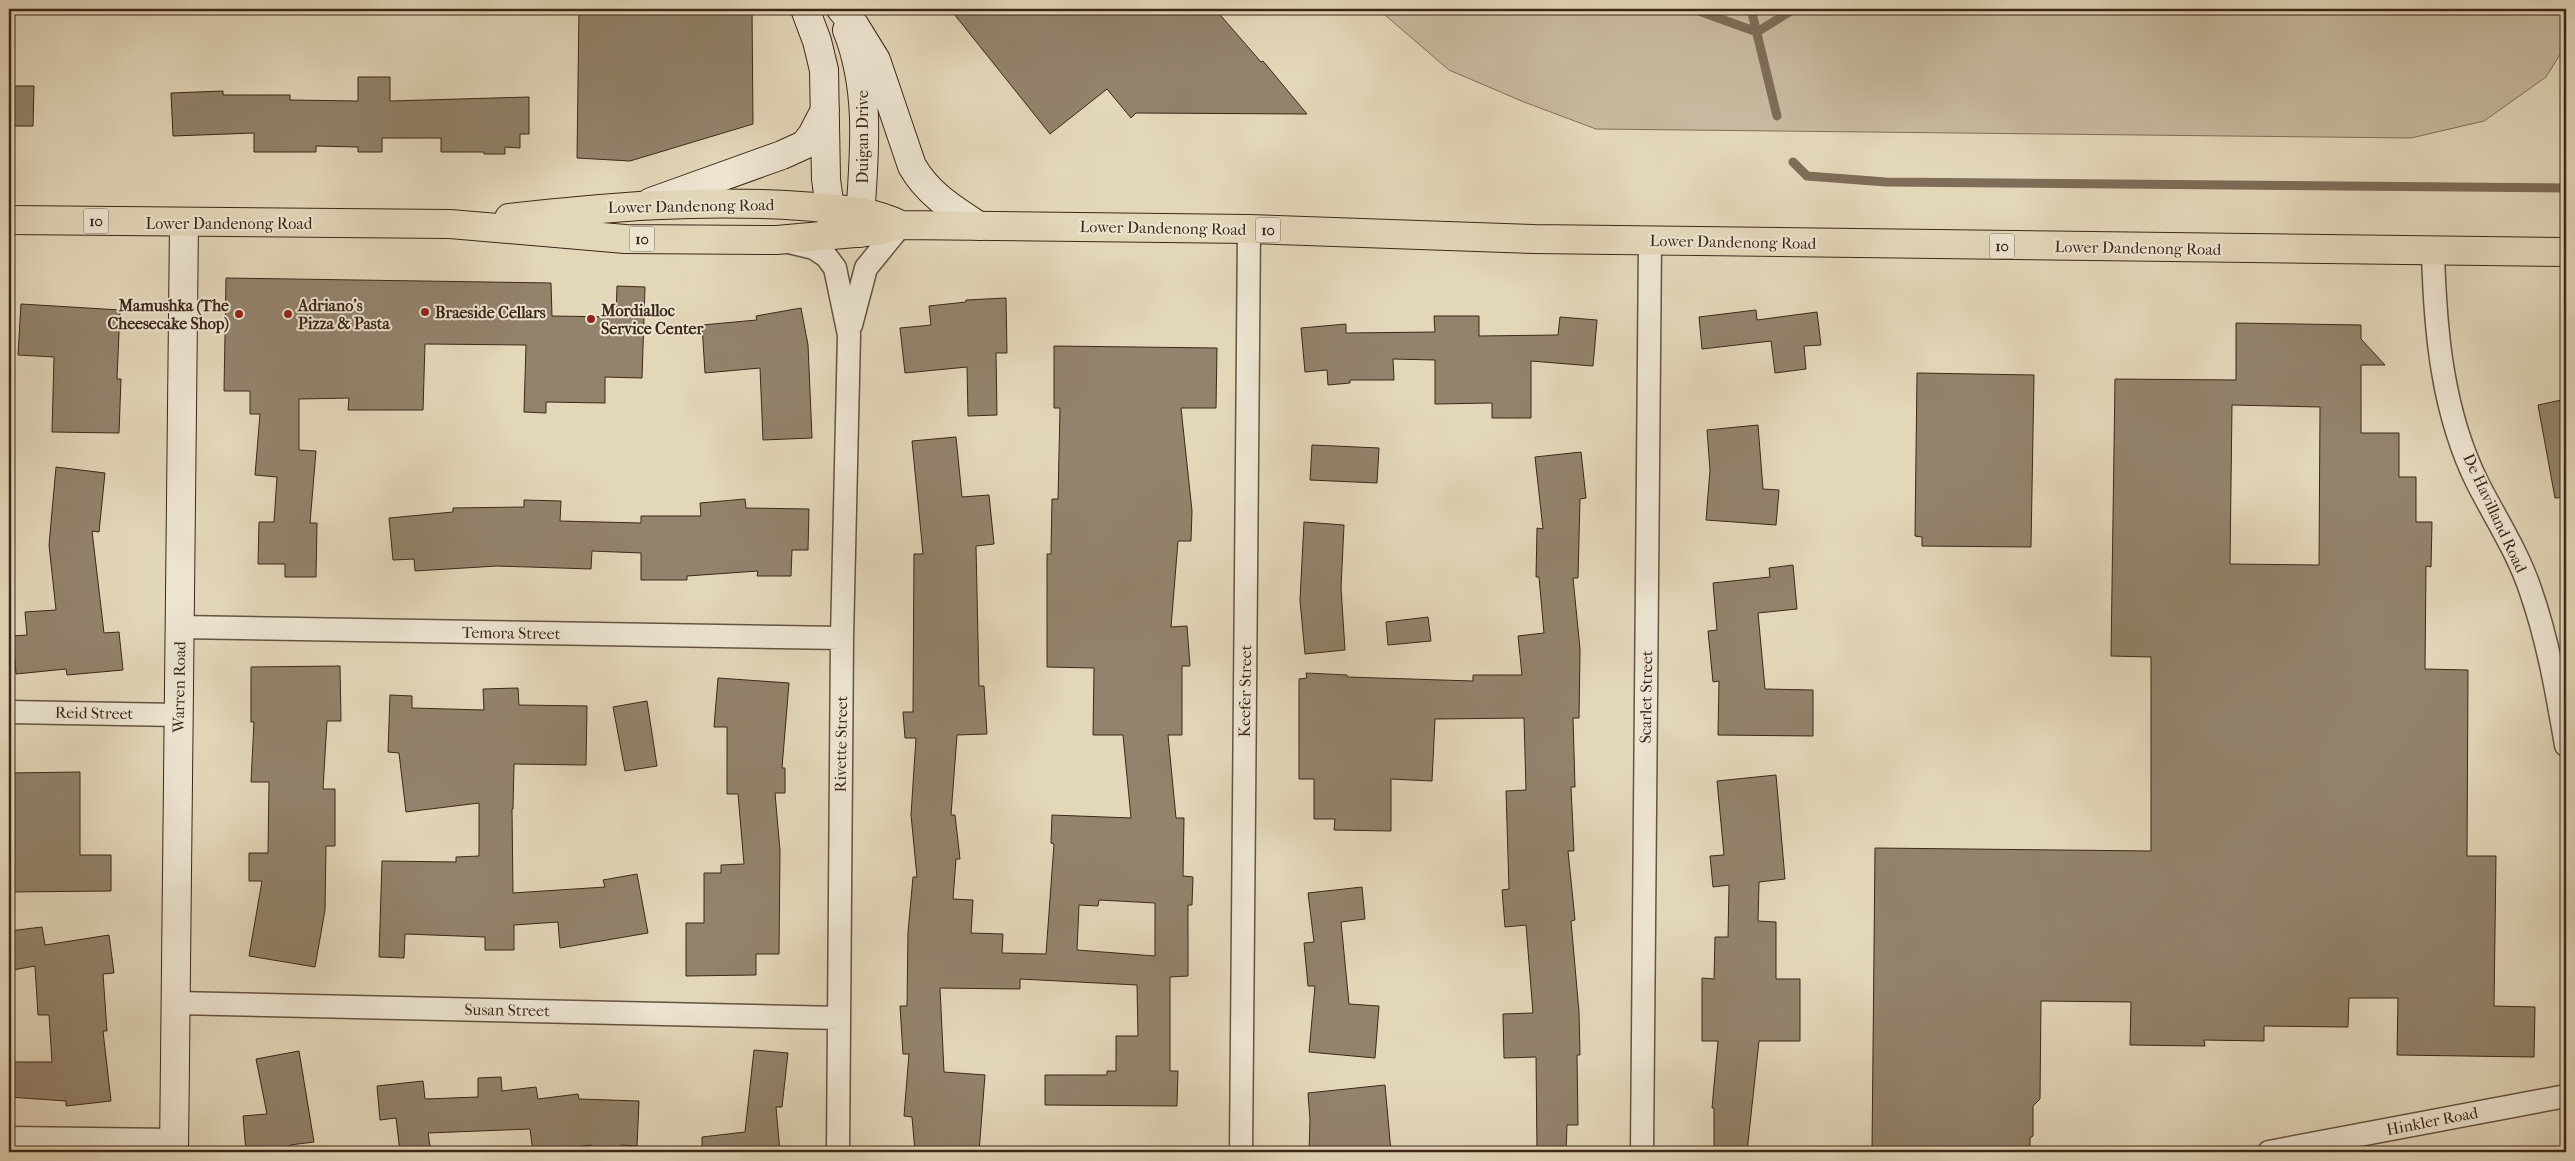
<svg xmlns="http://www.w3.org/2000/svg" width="2575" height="1161" viewBox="0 0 2575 1161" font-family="'IM FELL French Canon',serif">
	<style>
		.green { fill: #c7b99f; stroke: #82705c }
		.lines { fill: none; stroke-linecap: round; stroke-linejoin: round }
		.stream { stroke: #7f6d59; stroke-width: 9 }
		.building { fill: #93836d; stroke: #3d2719; fill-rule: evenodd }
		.street-casing { stroke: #665341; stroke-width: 25 }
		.secondary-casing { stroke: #3d2719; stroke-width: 30 }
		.highway-casing { stroke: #3d2719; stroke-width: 30 }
		.street { stroke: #ede5d2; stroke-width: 22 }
		.secondary { stroke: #ede5d2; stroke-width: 28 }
		.highway { stroke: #e3d7ba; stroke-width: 28 }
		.poi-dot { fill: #8f2418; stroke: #ede5d2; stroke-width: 2 }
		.labels { text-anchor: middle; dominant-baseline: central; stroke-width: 4; stroke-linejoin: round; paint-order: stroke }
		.shield { fill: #ede5d2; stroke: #726050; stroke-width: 1 }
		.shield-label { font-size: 15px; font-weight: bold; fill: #3d2719 }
		.street-label { font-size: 16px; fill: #3d2719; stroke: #ede5d2 }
		.poi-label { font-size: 16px; font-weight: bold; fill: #3d2719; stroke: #ede5d2; text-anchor: start }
	</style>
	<rect width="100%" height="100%" fill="#e3d7ba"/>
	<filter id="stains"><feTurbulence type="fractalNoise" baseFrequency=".004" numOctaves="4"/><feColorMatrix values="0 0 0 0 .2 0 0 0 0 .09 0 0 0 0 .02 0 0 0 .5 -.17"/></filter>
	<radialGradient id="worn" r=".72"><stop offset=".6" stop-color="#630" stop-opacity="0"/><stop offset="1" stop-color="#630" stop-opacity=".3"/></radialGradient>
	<path class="green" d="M 1378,9 L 2566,9 L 2566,45 L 2546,77 L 2484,121 L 2411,138 L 1596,129 L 1524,102 L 1449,70 Z"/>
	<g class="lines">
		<path class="stream" d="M 1693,9 L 1757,32 L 1794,9
			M 1751,9 L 1777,116
			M 1793,162 L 1807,176 L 1886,182 L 2566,188"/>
	</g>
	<path class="building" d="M 579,9 L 752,9 L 753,124 L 630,161 L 577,158 Z
		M 950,9 L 1215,9 L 1261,62 L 1263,61 L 1307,114 L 1136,113 L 1131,118 L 1107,89 L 1050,134 Z
		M 358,77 L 390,77 L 390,101 L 529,97 L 529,134 L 520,134 L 520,148 L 505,147 L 505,154 L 484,154 L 484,152 L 441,152 L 441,138 L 382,138 L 382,152 L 358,152 L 358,147 L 316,146 L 316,152 L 254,152 L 254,133 L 173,136 L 171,93 L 223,91 L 223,95 L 290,95 L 290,100 L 358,101 Z
		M 9,86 L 34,86 L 33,126 L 9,126 Z
		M 226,278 L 551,283 L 552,316 L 616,317 L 617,286 L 645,287 L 642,378 L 605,377 L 605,403 L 546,402 L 546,413 L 524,412 L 526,345 L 425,344 L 423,410 L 348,410 L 349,398 L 299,399 L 299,450 L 316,451 L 310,523 L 317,523 L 316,577 L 285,577 L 285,564 L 258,564 L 259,522 L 274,522 L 277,477 L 255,475 L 260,414 L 250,414 L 250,391 L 224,391 Z
		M 1006,298 L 1007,353 L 996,353 L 997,415 L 968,416 L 967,367 L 905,373 L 900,328 L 931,325 L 929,306 L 966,302 L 966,300 Z
		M 21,304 L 120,310 L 117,379 L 121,379 L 119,433 L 52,432 L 54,357 L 18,355 Z
		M 801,308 L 808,345 L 812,438 L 763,440 L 760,368 L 705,373 L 702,325 L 757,320 L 756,316 Z
		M 1756,310 L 1757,320 L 1817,312 L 1821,345 L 1804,346 L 1806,369 L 1775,373 L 1771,341 L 1702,349 L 1699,317 Z
		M 1434,316 L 1479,316 L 1479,336 L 1558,335 L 1560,317 L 1597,320 L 1593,366 L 1531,361 L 1531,418 L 1492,418 L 1492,403 L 1435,404 L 1435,360 L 1393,359 L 1394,380 L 1350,380 L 1350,383 L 1328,385 L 1327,370 L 1305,372 L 1301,328 L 1346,324 L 1346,333 L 1435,332 Z
		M 2236,323 L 2361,325 L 2361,339 L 2385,365 L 2361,365 L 2361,433 L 2399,433 L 2399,477 L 2416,477 L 2416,522 L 2432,522 L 2431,567 L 2426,566 L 2425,669 L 2468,670 L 2467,856 L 2496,856 L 2494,1006 L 2535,1007 L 2534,1057 L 2397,1055 L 2398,998 L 2349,998 L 2348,1027 L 2264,1026 L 2264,1041 L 2204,1040 L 2205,1046 L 2130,1045 L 2131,1002 L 2041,1001 L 2040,1099 L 2033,1106 L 2033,1136 L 2030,1138 L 2030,1152 L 1872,1152 L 1875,848 L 2151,851 L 2151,657 L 2111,656 L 2115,379 L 2236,380 ZM 2232,405 L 2320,407 L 2319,565 L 2230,564 Z
		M 1054,346 L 1217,348 L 1216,408 L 1181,408 L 1192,511 L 1191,541 L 1178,541 L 1171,627 L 1187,626 L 1190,666 L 1182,666 L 1182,735 L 1168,735 L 1176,818 L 1184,818 L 1183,876 L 1193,877 L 1192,905 L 1188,905 L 1188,976 L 1170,977 L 1170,1071 L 1178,1071 L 1177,1106 L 1045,1105 L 1045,1075 L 1107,1075 L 1107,1071 L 1116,1071 L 1116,1036 L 1138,1036 L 1137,985 L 1020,979 L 1020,989 L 940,988 L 944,1072 L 985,1075 L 979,1152 L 915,1152 L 912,1117 L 904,1116 L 909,1054 L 903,1054 L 900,1006 L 907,1006 L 908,932 L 913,877 L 917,877 L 911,815 L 916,738 L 905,738 L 903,712 L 913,712 L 914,554 L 923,554 L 912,441 L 956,437 L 962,497 L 989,495 L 994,544 L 976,546 L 979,686 L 984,686 L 987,734 L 957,735 L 951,815 L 955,815 L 960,859 L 956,859 L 953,899 L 973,900 L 971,933 L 1003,934 L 1002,953 L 1046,954 L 1054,844 L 1051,843 L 1052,815 L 1131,818 L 1123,735 L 1093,735 L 1094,668 L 1047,667 L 1047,554 L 1051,554 L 1052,499 L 1058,499 L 1060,408 L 1054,408 ZM 1099,900 L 1155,903 L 1155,956 L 1077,950 L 1079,905 L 1098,906 Z
		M 1917,373 L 2034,375 L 2031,547 L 1922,546 L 1922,537 L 1915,536 Z
		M 2566,399 L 2566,497 L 2555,498 L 2538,405 Z
		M 1758,425 L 1763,489 L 1779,490 L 1776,525 L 1706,520 L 1710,470 L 1707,430 Z
		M 1312,445 L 1379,448 L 1377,483 L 1310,480 Z
		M 1581,452 L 1586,498 L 1580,499 L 1578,578 L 1573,578 L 1580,649 L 1579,718 L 1573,718 L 1575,787 L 1571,787 L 1574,851 L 1568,851 L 1575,920 L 1571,921 L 1579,1012 L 1580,1055 L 1577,1055 L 1578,1125 L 1567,1125 L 1566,1152 L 1537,1152 L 1536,1057 L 1504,1058 L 1503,1014 L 1533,1013 L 1526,925 L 1505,927 L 1502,890 L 1509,889 L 1506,791 L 1526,790 L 1524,718 L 1435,719 L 1432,781 L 1391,779 L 1391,831 L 1334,830 L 1335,819 L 1314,819 L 1314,779 L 1299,779 L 1299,679 L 1307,678 L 1306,673 L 1347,675 L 1347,677 L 1473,681 L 1473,675 L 1522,675 L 1518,636 L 1544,633 L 1539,577 L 1536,577 L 1537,528 L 1543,529 L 1535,457 Z
		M 56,467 L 105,473 L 99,532 L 92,531 L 104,633 L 119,632 L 123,670 L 67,675 L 66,669 L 16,674 L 13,636 L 27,635 L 25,612 L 56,610 L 49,545 Z
		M 745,499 L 746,508 L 809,509 L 808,550 L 792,550 L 791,576 L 757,576 L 758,571 L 687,576 L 687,580 L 641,580 L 641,553 L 592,551 L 591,569 L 497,566 L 415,571 L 414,559 L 393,560 L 389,518 L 453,512 L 453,508 L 524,507 L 524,500 L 561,501 L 560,521 L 641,523 L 641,516 L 701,516 L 700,503 Z
		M 1304,522 L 1344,525 L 1341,588 L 1345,650 L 1305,654 L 1300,600 Z
		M 1793,565 L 1797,609 L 1758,613 L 1765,689 L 1813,690 L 1813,736 L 1718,735 L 1719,681 L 1713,682 L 1708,631 L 1717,630 L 1713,583 L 1770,577 L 1769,568 Z
		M 1428,617 L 1431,641 L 1388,645 L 1386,622 Z
		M 340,666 L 341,721 L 327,721 L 323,789 L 335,789 L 335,846 L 326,846 L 325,910 L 315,967 L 249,956 L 262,881 L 249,881 L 249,853 L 268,853 L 269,782 L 251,782 L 254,722 L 251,722 L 251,667 Z
		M 718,678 L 789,683 L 782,768 L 785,768 L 785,793 L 775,793 L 780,851 L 779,954 L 756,954 L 756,975 L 686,976 L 686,923 L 704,923 L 704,873 L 721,873 L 721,865 L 744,864 L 738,794 L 727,794 L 727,727 L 714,727 Z
		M 518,688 L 519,705 L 587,706 L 586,765 L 514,764 L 513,809 L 512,809 L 513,893 L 605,887 L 603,880 L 637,874 L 648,933 L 560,948 L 558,922 L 514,925 L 514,950 L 485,950 L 485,937 L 405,934 L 404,958 L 379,957 L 382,861 L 456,862 L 456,857 L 479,856 L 479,803 L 406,812 L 399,753 L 388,752 L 390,695 L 412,696 L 412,708 L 484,710 L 483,689 Z
		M 647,701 L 657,766 L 625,771 L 613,707 Z
		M 80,772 L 80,855 L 111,855 L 111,891 L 9,892 L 9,773 Z
		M 1776,775 L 1785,879 L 1759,882 L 1758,921 L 1776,922 L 1776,979 L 1800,979 L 1800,1041 L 1759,1041 L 1747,1152 L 1714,1152 L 1714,1108 L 1712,1108 L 1718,1041 L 1702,1041 L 1702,978 L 1714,979 L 1715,937 L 1728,937 L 1729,885 L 1713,887 L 1710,856 L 1724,855 L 1717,781 Z
		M 1362,887 L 1365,919 L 1341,922 L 1349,1004 L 1379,1006 L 1375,1058 L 1309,1052 L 1315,986 L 1308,986 L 1304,943 L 1314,942 L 1308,893 Z
		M 42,927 L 45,945 L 109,935 L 114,973 L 103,974 L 107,1031 L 103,1031 L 111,1101 L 66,1106 L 66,1101 L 9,1097 L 9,1062 L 52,1062 L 49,1015 L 38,1015 L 35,966 L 13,970 L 9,939 L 9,931 Z
		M 754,1050 L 788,1053 L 782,1107 L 776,1107 L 780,1152 L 702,1152 L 702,1137 L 745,1132 Z
		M 299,1051 L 314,1142 L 290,1145 L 290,1152 L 246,1152 L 243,1116 L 267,1114 L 256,1059 Z
		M 501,1077 L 502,1091 L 536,1087 L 538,1099 L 578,1094 L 579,1099 L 639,1101 L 637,1146 L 621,1145 L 621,1152 L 591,1152 L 591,1145 L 533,1152 L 530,1129 L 428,1133 L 431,1152 L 400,1152 L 396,1118 L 380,1120 L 377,1086 L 423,1081 L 425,1099 L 478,1097 L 478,1078 Z
		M 1385,1085 L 1391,1152 L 1309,1152 L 1310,1120 L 1308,1093 Z"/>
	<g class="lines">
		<defs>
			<path id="street" d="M 789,242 L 814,248 L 826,256 L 835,268 L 849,335 L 842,638 L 838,1152
				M 2433,251 C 2435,330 2442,412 2478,484 C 2496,519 2517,551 2530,589 C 2548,640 2557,693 2566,745
				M 851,325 L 866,268 L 901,225
				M 179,627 L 842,638
				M 9,712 L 178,715
				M 176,1003 L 839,1018
				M 9,1138 L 174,1140
				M 1241,1152 L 1249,229
				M 1642,1152 L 1650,241
				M 2269,1152 L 2566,1096"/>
			<path id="secondary" d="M 805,9 L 817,41 L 824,70 L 826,179 L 833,231
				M 841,9 L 855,26 L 876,60 L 912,166 C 928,194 953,209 979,226
				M 847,30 C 873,95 863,165 859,233
				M 651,202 L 782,155 L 804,145 L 812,135 L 825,110
				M 174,1152 L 184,223"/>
			<path id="highway" d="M 509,218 C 607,207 701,199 801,206 C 836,209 868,209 901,225
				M 9,220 L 450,224 L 625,239 L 777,240 L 877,231 L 901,225 L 1249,229 L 1534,239 L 2566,252"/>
		</defs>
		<use href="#street" class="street-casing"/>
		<use href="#secondary" class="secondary-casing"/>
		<use href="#highway" class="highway-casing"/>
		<use href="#street" class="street"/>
		<use href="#secondary" class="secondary"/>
		<use href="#highway" class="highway"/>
	</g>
	<g class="poi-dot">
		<circle cx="425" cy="312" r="5"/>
		<circle cx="239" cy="314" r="5"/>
		<circle cx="288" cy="314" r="5"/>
		<circle cx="591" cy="319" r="5"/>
	</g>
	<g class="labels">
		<g class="shield">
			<rect x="83.5" y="208.5" width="25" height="25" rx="4"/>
			<rect x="1255.5" y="217.5" width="25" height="25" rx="4"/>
			<rect x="629.5" y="226.5" width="25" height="25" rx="4"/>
			<rect x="1989.5" y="233.5" width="25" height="25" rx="4"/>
		</g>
		<g class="shield-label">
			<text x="96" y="221">10</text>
			<text x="1268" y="230">10</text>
			<text x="642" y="239">10</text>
			<text x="2002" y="246">10</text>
		</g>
		<g class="street-label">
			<text transform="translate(862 137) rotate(-90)">Duigan Drive</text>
			<text transform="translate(691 206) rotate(-1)">Lower Dandenong Road</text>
			<text x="229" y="223">Lower Dandenong Road</text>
			<text transform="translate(1163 228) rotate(1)">Lower Dandenong Road</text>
			<text transform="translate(1733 242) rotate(1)">Lower Dandenong Road</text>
			<text transform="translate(2138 248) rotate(1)">Lower Dandenong Road</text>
			<text transform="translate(2495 513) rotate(65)">De Havilland Road</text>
			<text transform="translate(511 633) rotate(1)">Temora Street</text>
			<text transform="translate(179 687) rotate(-89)">Warren Road</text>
			<text transform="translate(1245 691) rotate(-89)">Keefer Street</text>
			<text transform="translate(1646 697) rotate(-89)">Scarlet Street</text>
			<text transform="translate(94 713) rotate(1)">Reid Street</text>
			<text transform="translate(841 744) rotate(-89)">Rivette Street</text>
			<text transform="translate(507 1010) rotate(1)">Susan Street</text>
			<text transform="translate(2432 1121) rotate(-11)">Hinkler Road</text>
		</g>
		<g class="poi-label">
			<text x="229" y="305" text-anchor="end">Mamushka (The<tspan x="229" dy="18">Cheesecake Shop)</tspan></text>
			<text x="298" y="305">Adriano's<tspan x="298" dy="18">Pizza &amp; Pasta</tspan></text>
			<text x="601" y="310">Mordialloc<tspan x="601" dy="18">Service Center</tspan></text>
			<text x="435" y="312">Braeside Cellars</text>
		</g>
	</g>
	<rect width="2575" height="1161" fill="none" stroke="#e3d7ba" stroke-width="30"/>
	<rect x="10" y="10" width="2555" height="1141" fill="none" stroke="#3d2719" stroke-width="2.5"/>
	<rect x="15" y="15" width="2545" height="1131" fill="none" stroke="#3d2719"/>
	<rect width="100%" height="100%" filter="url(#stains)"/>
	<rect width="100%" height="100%" fill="url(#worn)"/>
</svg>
